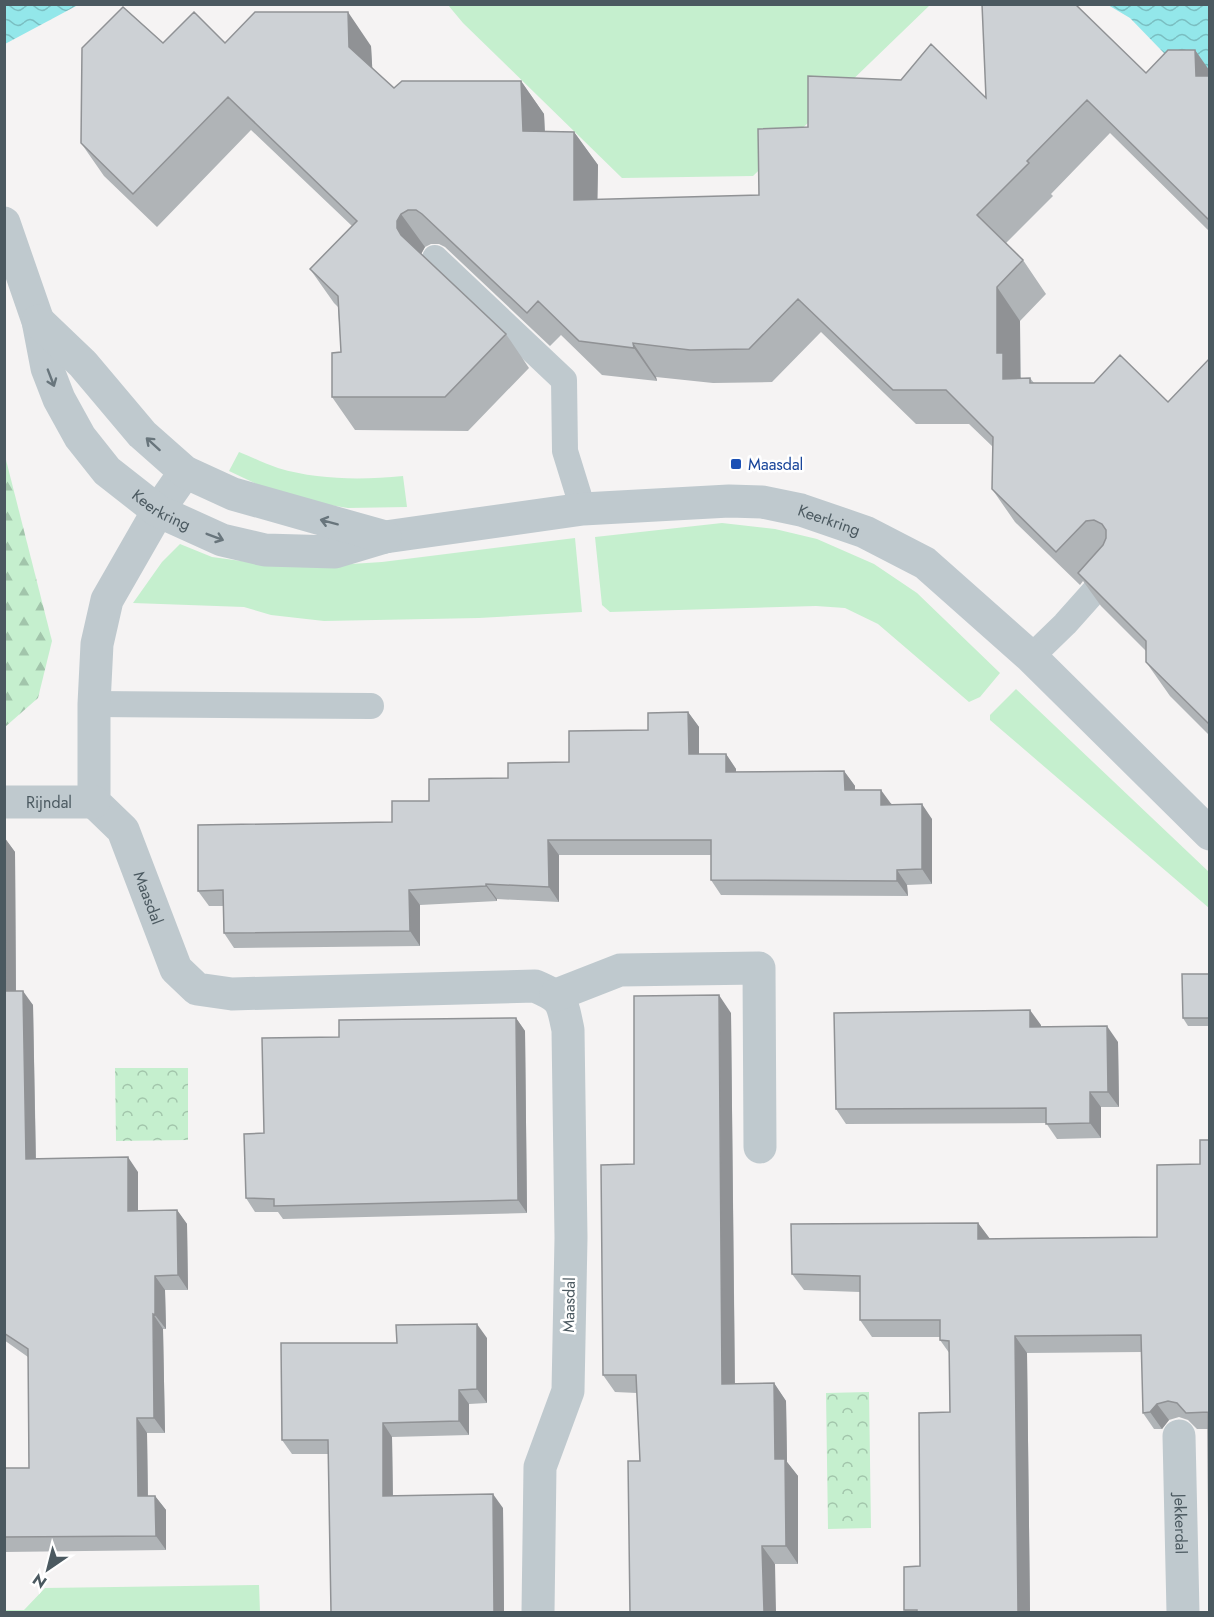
<svg xmlns="http://www.w3.org/2000/svg" width="1214" height="1617" viewBox="0 0 1214 1617" font-family="Jost,sans-serif">
	<style>
		.grass { fill: #c5efce }
		.forest { fill: url(#forest-firs) }
		.park { fill: url(#park-crowns) }
		.water { fill: url(#water-waves) }
		.lines { fill: none; stroke-linecap: round; stroke-linejoin: round }
		.service { stroke: #bfc9ce; stroke-width: 26 }
		.minor { stroke: #bfc9ce; stroke-width: 33 }
		.tertiary { stroke: #bfc9ce; stroke-width: 33 }
		.wall { fill: #b0b4b7 }
		.shaded-wall { fill: #909295 }
		.building { fill: #cdd1d5; stroke: #909295; stroke-width: 1.5 }
		.oneway { stroke: #68757c }
		.transit-dot { fill: #1a4fb4; stroke: #fff; stroke-width: 2 }
		.labels { text-anchor: middle; dominant-baseline: central; stroke-width: 5; stroke-linejoin: round; paint-order: stroke }
		.transit-label { font-size: 16px; fill: #164399; stroke: #fff; text-anchor: start }
		.street-label { font-size: 16px; fill: #4b5960; stroke: #fff }
	</style>
	<defs>
		<pattern id="forest-firs" width="22" height="20" patternUnits="userSpaceOnUse" patternTransform="scale(1.5)"><rect width="22" height="20" fill="#c5efce"/><path d="M5 1l3.5 6h-7zM16 11l3.5 6h-7z" fill="#a2c5ab"/></pattern>
		<pattern id="park-crowns" width="20" height="18" patternUnits="userSpaceOnUse" patternTransform="scale(1.5)"><rect width="20" height="18" fill="#c5efce"/><path d="M2 6a3 3 0 1 1 6 0M12 15a3 3 0 1 1 6 0" fill="none" stroke="#a2c5ab"/></pattern>
		<pattern id="water-waves" width="16" height="10" patternUnits="userSpaceOnUse" patternTransform="scale(1.5)"><rect width="16" height="10" fill="#93e7ea"/><path d="M0 5q4-4 8 0t8 0" fill="none" stroke="#7abec1"/></pattern>
	</defs>
	<rect width="100%" height="100%" fill="#f5f3f3"/>
	<path class="grass" d="M 448,5 L 930,5 L 753,176 L 622,178 L 499,58 L 463,23 Z
		M 239,452 C 252,457 265,464 278,468 C 318,480 362,480 403,476 L 407,507 L 348,508 L 323,504 L 271,491 L 229,471 Z
		M 722,523 L 775,529 L 817,539 L 874,564 L 917,593 L 1000,673 L 980,697 L 969,702 L 878,624 L 845,608 L 816,606 L 610,612 L 602,605 L 595,537 Z
		M 575,538 L 582,612 L 479,618 L 324,621 L 271,615 L 244,607 L 133,603 L 162,562 L 180,544 L 212,557 L 270,565 L 320,566 L 382,562 Z
		M 1016,689 L 1209,872 L 1209,908 L 990,720 L 990,715 Z
		M 259,1585 L 260,1612 L 5,1612 L 5,1610 L 24,1610 L 45,1588 Z"/>
	<path class="forest" d="M 5,456 L 52,641 L 38,698 L 5,727 Z"/>
	<path class="park" d="M 115,1068 L 188,1068 L 188,1140 L 116,1141 Z
		M 869,1392 L 871,1528 L 828,1529 L 826,1393 Z"/>
	<path class="water" d="M 5,4 L 78,4 L 78,5 L 5,44 Z
		M 1108,5 L 1209,5 L 1209,83 L 1192,82 L 1130,18 Z"/>
	<g class="lines">
		<path class="service" d="M 435,258 L 564,380 L 565,451 L 583,509
			M 1031,657 L 1065,624 L 1115,568
			M 94,704 L 371,706"/>
		<g class="minor">
			<path id="s1" d="M 185,472 L 158,511 L 107,600 L 97,644 L 94,704 L 94,802 L 123,830 L 176,969 L 197,989 L 232,994 L 535,986 C 563,998 562,1001 568,1030 L 571,1238 L 568,1391 L 540,1467 L 538,1612"/>
			<path id="s2" d="M 4,802 L 94,802"/>
			<path d="M 556,995 L 620,970 L 759,968 L 760,1147"/>
			<path id="s3" d="M 1179,1436 L 1183,1612"/>
		</g>
		<g class="tertiary">
			<path id="s4" d="M 4,223 L 38,321 L 47,368 L 59,399 L 80,437 L 107,471 L 158,511 L 222,540 L 265,550 L 335,552 L 385,537 L 583,509 L 729,501 L 762,502 L 801,510 L 865,532 L 925,563 L 1031,657 L 1210,834"/>
			<path d="M 38,321 L 83,364 L 142,434 L 185,472 L 233,494 L 385,537"/>
		</g>
	</g>
	<path class="wall" d="M 163,43 L 371,46 L 372,68 L 394,88 L 521,81 L 544,114 L 545,131 L 574,132 L 598,165 L 597,200 L 759,195 L 808,127 L 1146,73 L 1195,50 L 1209,70 L 1209,231 L 1110,133 L 1051,194 L 1053,196 L 1006,243 L 1023,260 L 1046,294 L 1020,321 L 1021,378 L 1030,378 L 1034,383 L 1168,402 L 1209,359 L 1209,735 L 1170,696 L 1146,662 L 1146,651 L 1101,606 L 1083,581 L 1080,585 L 1015,522 L 992,489 L 993,447 L 969,424 L 916,424 L 821,332 L 772,382 L 713,383 L 656,377 L 657,381 L 602,375 L 561,335 L 550,346 L 445,247 L 439,244 L 431,244 L 425,247 L 421,254 L 506,334 L 529,368 L 468,431 L 355,430 L 332,397 L 341,352 L 338,307 L 334,303 L 310,269 L 352,226 L 251,130 L 157,227 L 104,176 L 81,143 Z
		M 688,712 L 699,727 L 699,754 L 726,754 L 736,769 L 736,772 L 844,771 L 855,786 L 855,790 L 932,819 L 932,884 L 907,885 L 908,896 L 721,895 L 711,880 L 711,855 L 559,855 L 559,902 L 497,899 L 497,901 L 420,905 L 420,946 L 234,948 L 224,933 L 223,906 L 209,906 L 198,891 L 392,822 L 429,801 L 508,778 L 569,762 L 648,730 Z
		M 4,837 L 15,852 L 16,991 L 33,1005 L 36,1159 L 138,1172 L 138,1211 L 177,1210 L 187,1224 L 188,1290 L 165,1290 L 166,1329 L 163,1329 L 165,1433 L 147,1433 L 148,1496 L 155,1496 L 166,1510 L 166,1550 L 4,1552 L 4,1468 L 29,1468 L 28,1357 L 4,1340 Z
		M 1209,974 L 1209,1026 L 1188,1026 L 1183,1018 Z
		M 731,1013 L 735,1384 L 774,1383 L 786,1401 L 787,1462 L 798,1476 L 798,1564 L 775,1564 L 640,1461 L 637,1393 L 615,1392 L 603,1375 L 634,1164 Z
		M 516,1018 L 525,1031 L 527,1213 L 283,1219 L 278,1212 L 255,1212 L 246,1198 L 264,1133 L 339,1037 Z
		M 1041,1025 L 1041,1027 L 1118,1042 L 1119,1107 L 1101,1107 L 1101,1138 L 1057,1139 L 1046,1123 L 846,1124 L 836,1109 Z
		M 1200,1164 L 1208,1429 L 1197,1429 L 1188,1420 L 1179,1417 L 1169,1420 L 1162,1429 L 1154,1429 L 1143,1413 L 1142,1352 L 1027,1353 L 1030,1612 L 906,1612 L 904,1610 L 920,1566 L 950,1412 L 950,1354 L 940,1340 L 940,1337 L 872,1337 L 860,1320 L 860,1292 L 804,1290 L 792,1274 L 978,1223 L 990,1239 L 1157,1237 Z
		M 487,1338 L 487,1403 L 469,1404 L 469,1435 L 392,1437 L 393,1495 L 503,1508 L 504,1612 L 328,1454 L 292,1454 L 282,1440 L 397,1343 Z"/>
	<path class="shaded-wall" d="M 348,12 L 371,46 L 373,80 L 349,47 Z
		M 1195,50 L 1209,70 L 1209,96 L 1196,76 Z
		M 521,81 L 544,114 L 546,165 L 523,131 Z
		M 574,132 L 598,165 L 597,234 L 574,200 Z
		M 401,214 L 425,247 L 421,254 L 401,235 L 397,228 L 397,221 Z
		M 997,287 L 1020,321 L 1020,377 L 1027,386 L 1003,379 L 997,353 Z
		M 633,343 L 656,377 L 657,381 L 634,348 Z
		M 688,712 L 699,727 L 699,769 L 689,754 Z
		M 726,754 L 736,769 L 736,787 L 726,772 Z
		M 844,771 L 855,786 L 855,805 L 845,790 Z
		M 881,790 L 892,805 L 881,805 Z
		M 922,804 L 932,819 L 932,884 L 922,869 Z
		M 4,837 L 15,852 L 16,1006 L 6,991 Z
		M 548,840 L 559,855 L 559,902 L 549,887 Z
		M 897,870 L 907,885 L 908,896 L 897,881 Z
		M 486,884 L 497,899 L 497,901 L 486,886 Z
		M 409,890 L 420,905 L 420,946 L 410,931 Z
		M 23,991 L 33,1005 L 36,1173 L 26,1159 Z
		M 719,995 L 731,1013 L 735,1401 L 722,1384 Z
		M 1030,1010 L 1041,1025 L 1040,1042 L 1030,1027 Z
		M 516,1018 L 525,1031 L 527,1213 L 518,1200 Z
		M 1107,1026 L 1118,1042 L 1119,1107 L 1108,1092 Z
		M 1090,1092 L 1101,1107 L 1101,1138 L 1090,1123 Z
		M 128,1157 L 138,1172 L 138,1226 L 128,1211 Z
		M 177,1210 L 187,1224 L 188,1290 L 178,1275 Z
		M 978,1223 L 990,1239 L 978,1239 Z
		M 155,1276 L 165,1290 L 166,1329 L 155,1315 Z
		M 153,1314 L 163,1329 L 165,1433 L 154,1418 Z
		M 477,1324 L 487,1338 L 487,1403 L 477,1389 Z
		M 1015,1336 L 1027,1353 L 1030,1612 L 1018,1612 Z
		M 774,1383 L 786,1401 L 787,1462 L 798,1476 L 798,1564 L 786,1546 L 775,1459 Z
		M 459,1390 L 469,1404 L 469,1435 L 459,1421 Z
		M 1157,1404 L 1169,1420 L 1162,1429 L 1150,1412 Z
		M 137,1418 L 147,1433 L 148,1510 L 138,1496 Z
		M 383,1423 L 392,1437 L 393,1510 L 383,1496 Z
		M 493,1494 L 503,1508 L 504,1612 L 494,1612 Z
		M 155,1496 L 166,1510 L 166,1550 L 156,1536 Z
		M 762,1546 L 775,1564 L 776,1612 L 764,1612 Z"/>
	<path class="building" d="M 982,4 L 1075,4 L 1146,73 L 1168,50 L 1195,50 L 1196,76 L 1209,76 L 1209,220 L 1087,100 L 1027,161 L 1029,163 L 977,215 L 1023,260 L 997,287 L 997,353 L 1003,353 L 1003,379 L 1030,378 L 1030,383 L 1094,383 L 1120,355 L 1168,402 L 1209,359 L 1209,724 L 1146,662 L 1146,641 L 1078,573 L 1103,545 L 1106,538 L 1106,530 L 1102,524 L 1094,520 L 1086,521 L 1056,552 L 992,489 L 993,437 L 946,390 L 893,390 L 798,299 L 749,349 L 690,350 L 633,343 L 634,348 L 579,341 L 538,301 L 527,313 L 422,214 L 416,210 L 408,210 L 401,214 L 397,221 L 397,228 L 401,235 L 506,334 L 445,397 L 332,397 L 332,353 L 341,352 L 338,296 L 310,269 L 357,221 L 228,97 L 133,194 L 81,143 L 82,48 L 123,7 L 163,43 L 194,12 L 225,43 L 255,12 L 348,12 L 349,47 L 394,88 L 402,81 L 521,81 L 523,131 L 574,132 L 574,200 L 759,195 L 758,129 L 808,127 L 808,76 L 901,80 L 931,44 L 986,98 Z
		M 688,712 L 689,754 L 726,754 L 726,772 L 844,771 L 845,790 L 881,790 L 881,805 L 922,804 L 922,869 L 897,870 L 897,881 L 711,880 L 711,840 L 548,840 L 549,887 L 486,884 L 486,886 L 409,890 L 410,931 L 224,933 L 223,890 L 198,891 L 198,825 L 392,822 L 392,801 L 429,801 L 429,779 L 508,778 L 508,763 L 569,762 L 569,731 L 648,730 L 648,713 Z
		M 4,852 L 6,991 L 23,991 L 26,1159 L 128,1157 L 128,1211 L 177,1210 L 178,1275 L 155,1276 L 155,1315 L 153,1314 L 154,1418 L 137,1418 L 138,1496 L 155,1496 L 156,1536 L 4,1537 L 4,1468 L 29,1468 L 28,1349 L 4,1333 Z
		M 1182,974 L 1209,974 L 1209,1018 L 1183,1018 Z
		M 719,995 L 722,1384 L 774,1383 L 775,1459 L 785,1459 L 786,1546 L 762,1546 L 764,1612 L 630,1612 L 628,1461 L 640,1461 L 636,1375 L 603,1375 L 601,1165 L 634,1164 L 634,996 Z
		M 1030,1010 L 1030,1027 L 1107,1026 L 1108,1092 L 1090,1092 L 1090,1123 L 1046,1124 L 1046,1108 L 836,1109 L 834,1013 Z
		M 516,1018 L 518,1200 L 274,1206 L 274,1199 L 246,1198 L 244,1134 L 264,1133 L 262,1038 L 339,1037 L 339,1020 Z
		M 1200,1140 L 1209,1140 L 1209,1556 L 1208,1412 L 1186,1413 L 1177,1403 L 1168,1401 L 1157,1404 L 1150,1412 L 1143,1413 L 1141,1335 L 1015,1336 L 1018,1612 L 917,1612 L 917,1610 L 904,1610 L 904,1567 L 920,1566 L 919,1413 L 950,1412 L 949,1341 L 940,1340 L 940,1320 L 860,1320 L 860,1276 L 792,1274 L 791,1224 L 978,1223 L 978,1239 L 1157,1237 L 1157,1165 L 1200,1164 Z
		M 477,1324 L 477,1389 L 459,1390 L 459,1421 L 383,1423 L 383,1496 L 493,1494 L 494,1612 L 331,1612 L 328,1440 L 282,1440 L 281,1343 L 397,1343 L 396,1325 Z"/>
	<defs><path id="oneway-shaft" d="M-6 0H5M1.5-3L5.5 0L1.5 3" fill="none" stroke-width="1.6" stroke-linecap="round" stroke-linejoin="round" transform="scale(1.5)"/></defs>
	<g class="oneway">
		<use href="#oneway-shaft" transform="translate(51 378) rotate(69)"/>
		<use href="#oneway-shaft" transform="translate(153 444) rotate(-138)"/>
		<use href="#oneway-shaft" transform="translate(329 522) rotate(-165)"/>
		<use href="#oneway-shaft" transform="translate(215 537) rotate(21)"/>
	</g>
	<rect class="transit-dot" x="730" y="458" width="12" height="12" rx="3"/>
	<g class="labels">
		<g class="transit-label">
			<text x="748" y="464">Maasdal</text>
		</g>
		<g class="street-label">
			<text stroke="none"><textPath href="#s4" startOffset="339">Keerkring</textPath></text>
			<text stroke="none"><textPath href="#s4" startOffset="1022">Keerkring</textPath></text>
			<text stroke="none"><textPath href="#s2" startOffset="45">Rijndal</textPath></text>
			<text stroke="none"><textPath href="#s1" startOffset="466">Maasdal</textPath></text>
			<text transform="translate(569 1305) rotate(-89)">Maasdal</text>
			<text stroke="none"><textPath href="#s3" startOffset="88">Jekkerdal</textPath></text>
		</g>
	</g>
	<rect width="1214" height="1617" fill="none" stroke="#4b5960" stroke-width="12"/>
	<g transform="translate(48 1569) rotate(215)" stroke="#ffffff" stroke-width="4.5" paint-order="stroke">
	<path d="M0-4.5L10 22L0 15L-10 22Z" fill="#4b5960"/>
	<text y="-9" font-size="16" font-weight="bold" text-anchor="middle" fill="#4b5960">N</text>
	</g>
</svg>
